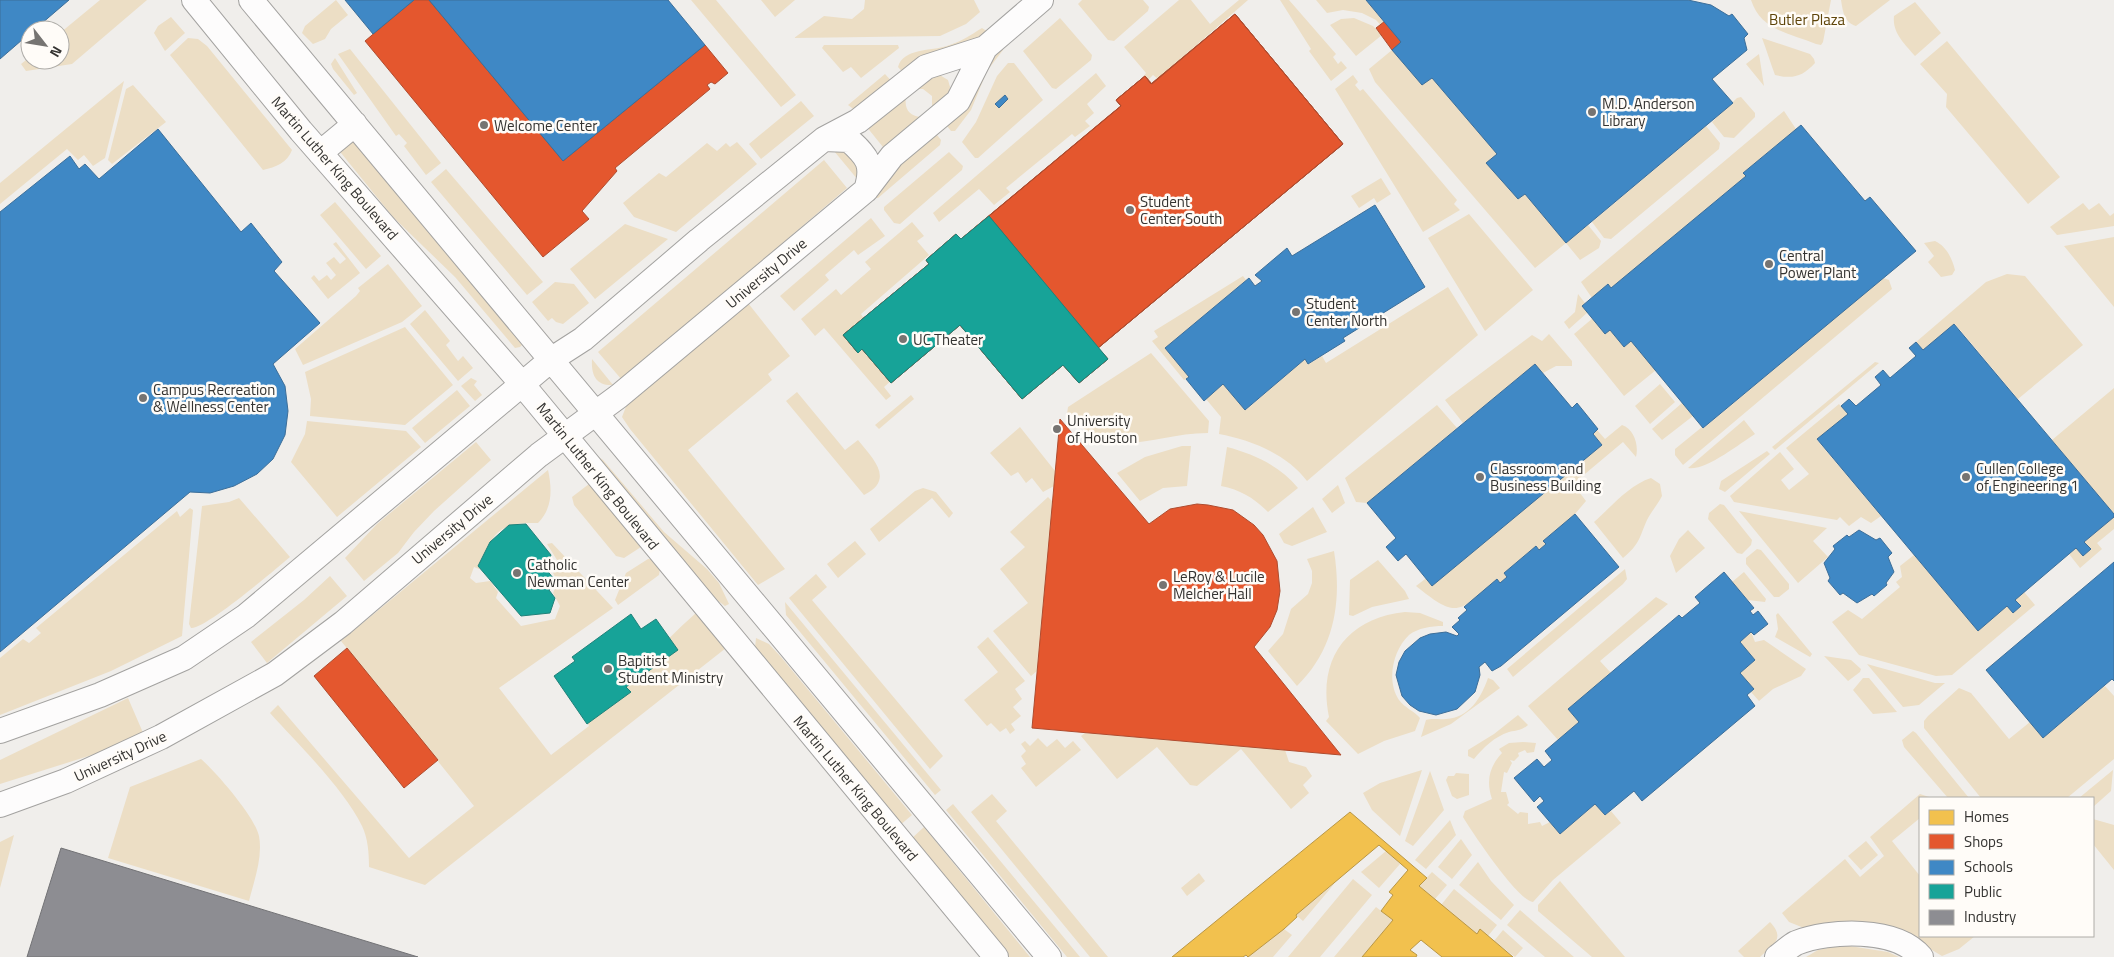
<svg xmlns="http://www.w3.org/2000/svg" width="2114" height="957" viewBox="0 0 2114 957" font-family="'Titillium Web',sans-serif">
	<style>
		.green { fill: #ecdec5 }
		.homes { fill: #f2c14e; stroke: #b99645 }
		.shops { fill: #e4572e; stroke: #af4c2f }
		.schools { fill: #3f88c5; stroke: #3c6e99 }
		.public { fill: #17a398; stroke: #208179 }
		.industry { fill: #8d8d92; stroke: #727275 }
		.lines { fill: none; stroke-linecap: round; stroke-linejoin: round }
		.minor-casing { stroke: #a3a2a0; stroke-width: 26 }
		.minor { stroke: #fdfcfc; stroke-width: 24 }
		.poi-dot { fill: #767472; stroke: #fffcf8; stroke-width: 2 }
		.labels { text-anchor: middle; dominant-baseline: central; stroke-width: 5; stroke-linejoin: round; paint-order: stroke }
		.park-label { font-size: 15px; fill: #5e4409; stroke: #fffcf8 }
		.poi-label { font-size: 15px; fill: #343331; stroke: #fffcf8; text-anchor: start }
		.street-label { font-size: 15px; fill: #343331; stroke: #fffcf8 }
	</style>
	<rect width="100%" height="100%" fill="#f0eeeb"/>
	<path class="green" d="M 100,0 L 147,0 L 72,64 L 26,71 L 21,64 L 30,57 L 30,60 L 60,60 L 60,33 Z
		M 336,0 L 348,15 L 331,29 L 325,39 L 313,44 L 302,33 L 305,26 Z
		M 691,0 L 716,0 L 796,95 L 781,107 Z
		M 761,0 L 795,0 L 775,17 Z
		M 865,0 L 974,0 L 980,12 L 966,24 L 940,36 L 794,38 L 824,16 L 852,19 L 864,9 Z
		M 1082,0 L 1143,0 L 1149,7 L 1148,11 L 1114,41 L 1108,40 L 1078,4 Z
		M 1179,0 L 1191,0 L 1210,24 L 1239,0 L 1248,0 L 1158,79 L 1153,75 L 1148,80 L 1144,76 L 1146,73 L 1124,47 Z
		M 1280,0 L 1289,0 L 1336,54 L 1333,57 L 1338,64 L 1341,61 L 1347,68 L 1331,81 L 1309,51 L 1311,49 Z
		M 1316,0 L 1366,0 L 1389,28 L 1386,31 L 1376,20 L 1362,13 L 1343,10 L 1327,13 Z
		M 1751,0 L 1831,0 L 1823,42 L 1821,45 L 1816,44 C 1790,33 1761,31 1751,0 Z
		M 1841,0 L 1890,0 L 1856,26 C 1844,22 1843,12 1841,0 Z
		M 1915,2 L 1941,33 L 1915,56 C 1905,44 1892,33 1894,16 Z
		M 171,17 L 185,33 L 165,51 L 154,33 L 158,26 Z
		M 1060,18 L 1092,55 L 1091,60 L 1056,89 L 1052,88 L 1023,51 Z
		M 1354,18 L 1373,26 L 1382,35 L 1356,56 L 1330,25 L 1341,19 Z
		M 982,28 L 988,32 L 974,41 L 906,76 L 898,67 C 903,48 932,51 947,46 C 960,42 971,35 982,28 Z
		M 188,38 L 198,39 L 207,46 L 292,150 C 287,163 276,167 263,170 L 170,55 Z
		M 1762,38 L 1810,54 L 1814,59 L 1815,63 C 1802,77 1793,79 1775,75 C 1770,62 1767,51 1762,38 Z
		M 1947,41 L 2060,177 L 2028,204 L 1946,107 L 1947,94 L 1920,64 Z
		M 824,45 L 898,45 L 899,48 L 861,78 L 851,67 L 843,72 L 822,48 Z
		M 1001,46 L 1003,50 L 987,71 L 971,110 L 955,131 L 951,131 L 943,121 L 969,93 Z
		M 350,49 L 441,163 L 426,175 L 404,146 L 407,143 L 399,134 L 396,136 L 338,54 Z
		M 1392,50 L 1432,78 L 1497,154 L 1518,199 L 1525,194 L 1566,243 L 1588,225 L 1601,241 L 1599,248 L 1580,260 L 1566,243 L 1535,268 L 1375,82 L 1369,69 Z
		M 1759,54 L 1764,86 L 1746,64 Z
		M 335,58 L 357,93 L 354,95 L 333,69 L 331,64 Z
		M 1008,63 L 1014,63 L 1043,100 L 978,158 L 975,158 L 962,142 L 976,122 L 997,76 Z
		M 1096,73 L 1106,86 L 1087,104 L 1094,113 L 1085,121 L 1090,126 L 1075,137 L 1072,134 L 1006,188 L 1010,192 L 994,205 L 979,189 L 939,222 L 933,213 Z
		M 885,74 L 895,85 L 856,111 L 848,105 Z
		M 938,74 L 948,80 L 950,87 L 948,97 L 932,108 L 932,96 L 923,89 L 917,89 L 919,79 Z
		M 1353,75 L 1358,82 L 1355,85 L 1360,91 L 1363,89 L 1451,193 L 1457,200 L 1454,204 L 1460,210 L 1423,232 L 1335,89 Z
		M 124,81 L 105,158 L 93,166 L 84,155 L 78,160 L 67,149 L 0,204 L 0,183 Z
		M 133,85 L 166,122 L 112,164 L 108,160 L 126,89 Z
		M 1741,97 L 1755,113 L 1755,117 L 1734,138 L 1724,137 L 1712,122 L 1737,98 Z
		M 906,98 C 904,109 910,117 922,117 L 887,152 L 866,126 Z
		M 801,101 L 814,116 L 761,159 L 749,144 Z
		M 1784,111 L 1796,129 L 1743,173 L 1746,176 L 1611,288 L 1607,284 L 1592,298 L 1581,282 Z
		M 1706,126 L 1720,143 L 1719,149 L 1611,239 L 1604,238 L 1592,222 Z
		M 933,130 L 941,140 L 940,145 L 878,198 L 873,198 L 875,191 Z
		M 349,137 L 519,341 L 522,345 L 520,347 L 515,348 L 455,277 L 393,217 L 337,148 Z
		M 737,142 L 757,164 L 676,232 L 634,217 L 623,203 L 659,173 L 666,177 L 707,143 L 717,151 L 726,143 L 730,147 Z
		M 840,147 L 861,155 L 858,180 L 834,151 Z
		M 949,152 L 963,166 L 962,170 L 900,224 L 894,223 L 884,210 L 884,207 Z
		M 824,160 L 847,188 L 622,380 L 598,352 Z
		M 446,169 L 543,282 L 527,295 L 431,182 Z
		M 1381,178 L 1391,194 L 1377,203 L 1374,198 L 1359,208 L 1351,196 Z
		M 335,202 L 381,256 L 366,269 L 320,215 Z
		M 2083,203 L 2089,210 L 2099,203 L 2110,216 L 2114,213 L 2114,226 L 2057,235 L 2050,227 Z
		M 1469,214 L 1533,290 L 1485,331 L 1428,238 Z
		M 871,218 L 885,236 L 858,255 L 854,250 L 825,275 L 829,280 L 794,311 L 780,296 Z
		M 912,222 L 924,236 L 917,241 L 929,255 L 861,314 L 864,319 L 863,346 L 892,380 L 884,387 L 891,396 L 886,400 L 824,328 L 815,336 L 801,319 L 836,289 L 841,295 L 871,269 L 865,262 Z
		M 625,224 L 668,239 L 595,299 L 570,269 Z
		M 2114,237 L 2114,307 L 2064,246 Z
		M 1935,241 C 1946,246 1952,258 1955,270 L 1952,275 L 1941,277 L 1928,262 L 1934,256 L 1924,243 Z
		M 336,242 L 360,273 L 328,299 L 311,278 L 314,275 L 319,281 L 327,275 L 331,280 L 336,275 L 326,263 L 334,257 L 340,264 L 346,259 L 333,244 Z
		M 388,264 L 422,306 L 402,322 L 303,365 L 295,349 L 356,296 L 360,291 L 358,288 Z
		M 2007,274 L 2025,276 L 2083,345 L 2018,399 L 1955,324 L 1923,350 L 1916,342 L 1986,282 Z
		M 1243,276 L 1246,280 L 1165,348 L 1189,377 L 1184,380 L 1152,341 L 1158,337 L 1154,331 Z
		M 1883,278 L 1889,280 L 1892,289 L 1683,465 L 1675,455 L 1675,449 L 1702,427 L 1704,428 Z
		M 555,282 L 574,284 L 589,303 L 563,324 L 556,322 L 552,318 L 548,321 L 532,302 Z
		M 1448,287 L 1478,335 L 1307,481 C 1287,454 1251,440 1219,434 L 1221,417 L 1206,399 L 1223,384 L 1246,410 L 1305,359 L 1309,364 L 1322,356 L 1326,363 Z
		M 1578,294 L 1585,303 L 1582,306 L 1588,312 L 1569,329 L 1564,322 L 1575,312 Z
		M 748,303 L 790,356 L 768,374 L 772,380 L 688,450 L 785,569 L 758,585 L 630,429 L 622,417 L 627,404 Z
		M 425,310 L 450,341 L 446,345 L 458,361 L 463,356 L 473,368 L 458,381 L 410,324 Z
		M 1593,318 L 1610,330 L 1624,347 L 1631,341 L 1656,370 L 1624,396 L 1574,334 Z
		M 405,327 L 453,385 L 405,425 L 310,416 L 311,399 L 305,372 Z
		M 1549,334 L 1572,361 L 1572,366 L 1556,366 L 1543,373 L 1535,364 L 1463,423 L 1445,400 L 1532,335 L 1542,341 Z
		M 1151,353 L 1209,421 L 1208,433 C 1151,433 1115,465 1067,414 L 1068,407 Z
		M 592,359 L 613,385 C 596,386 591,375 592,359 Z
		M 1875,362 L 1879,363 L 1775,450 L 1772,447 Z
		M 471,378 L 477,381 L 474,385 L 482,395 L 475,401 L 461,386 Z
		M 1660,384 L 1675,402 L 1650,424 L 1635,406 Z
		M 2114,388 L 2114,514 L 2052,440 Z
		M 457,390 L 470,406 L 425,443 L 412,428 Z
		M 797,392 L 845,450 L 858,440 C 872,458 896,479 864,495 L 786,401 Z
		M 911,395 L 914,399 L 879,429 L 875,425 Z
		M 1682,403 L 1693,416 L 1662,440 L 1652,429 Z
		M 1839,404 L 1848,414 L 1817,440 L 1881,516 L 1871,523 L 1861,517 L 1849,526 L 1840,517 L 1837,520 L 1734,502 L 1730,496 L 1780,452 L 1794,469 L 1781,480 L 1789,490 L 1809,474 L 1786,448 Z
		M 1437,405 L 1457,428 L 1367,503 L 1356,502 L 1345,478 Z
		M 1744,420 L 1755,434 C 1739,444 1706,471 1688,468 Z
		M 307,421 L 406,431 L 421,447 L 337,517 L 291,462 L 305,434 Z
		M 1622,425 C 1634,429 1639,445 1636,457 L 1623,442 L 1573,484 L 1586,501 L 1575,514 L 1543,541 L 1546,544 L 1539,550 L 1536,547 L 1504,573 L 1507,577 L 1500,583 L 1497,580 C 1458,612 1458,620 1416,586 L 1601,444 L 1593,434 L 1597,430 L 1605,439 Z
		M 1020,427 L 1055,471 L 1054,486 L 1043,492 L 1032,478 L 1026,483 L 1018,472 L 1011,476 L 990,453 Z
		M 476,442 L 491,460 L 434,511 L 414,532 L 398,553 L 364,581 L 345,558 L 377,524 Z
		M 1182,446 L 1191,446 L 1187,486 L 1163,488 L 1140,501 L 1117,473 L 1145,457 Z
		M 1227,447 C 1254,454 1280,466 1298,488 L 1268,512 C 1254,498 1241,490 1221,486 Z
		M 1767,451 L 1770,454 L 1725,492 L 1719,489 L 1721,481 Z
		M 594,454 L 603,460 L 664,532 L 707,569 L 719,583 L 729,604 L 725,606 L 710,595 Z
		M 548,470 C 552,488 553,508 538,523 C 498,522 492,533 479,569 L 474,567 L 470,578 L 476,583 L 490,581 L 498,592 L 496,598 L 521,626 L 555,619 L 560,606 L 553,593 L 558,582 L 553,573 L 557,560 L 547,544 L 552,543 L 613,608 L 499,688 L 551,755 L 589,726 L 587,722 C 625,687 657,647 696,613 L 726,648 L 425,885 L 369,867 C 369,854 368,838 362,826 C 344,789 298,744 270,713 L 278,705 L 409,858 L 474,806 L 341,641 Z
		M 1651,478 L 1660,484 L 1662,496 C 1658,504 1651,512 1647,520 C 1639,538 1640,544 1623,558 L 1594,522 C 1611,507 1629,485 1651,478 Z
		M 589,484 L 641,547 L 624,558 L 616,556 L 574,505 L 572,497 Z
		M 1338,485 L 1345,503 L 1332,513 L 1322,499 Z
		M 923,488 L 936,492 L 953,513 L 949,518 L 932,498 L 879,542 L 870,529 L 915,491 Z
		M 1048,497 L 1053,502 L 1037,671 L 1031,676 L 993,631 L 1028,603 L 1000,569 L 1025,547 L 1010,532 Z
		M 239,498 L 290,557 C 276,569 204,630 191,628 L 189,624 L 202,506 L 229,502 Z
		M 1720,504 L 1724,505 L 1752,540 L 1751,545 L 1742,554 L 1737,553 L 1708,519 L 1709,513 Z
		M 1313,507 L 1327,532 L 1292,546 L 1284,543 L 1279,534 Z
		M 190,508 L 193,510 L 182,636 L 111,671 L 0,715 L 0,658 L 23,639 L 29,643 L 41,633 L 36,628 L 177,511 L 180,517 Z
		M 1739,511 L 1827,528 L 1813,541 L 1828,557 L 1798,583 Z
		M 2114,517 L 2114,529 L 2097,543 L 2102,549 L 2080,568 L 2069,554 L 2076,548 L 2083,556 L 2091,549 L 2084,542 Z
		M 1688,530 L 1705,548 L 1676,573 L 1670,556 L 1679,539 Z
		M 855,541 L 866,554 L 838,578 L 827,564 Z
		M 1757,549 L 1761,550 L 1789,584 L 1789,589 L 1779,597 L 1774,597 L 1746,564 L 1746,558 Z
		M 1334,551 C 1342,601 1335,649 1297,686 L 1268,651 L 1283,634 L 1291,609 L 1308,594 L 1312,583 L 1312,571 L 1307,559 Z
		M 1914,555 L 1978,631 L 2007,606 L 2013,612 L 2021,607 L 2015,600 L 2024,592 L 2035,605 L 1952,675 L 1936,676 L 1859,655 L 1832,622 L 1848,610 L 1862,619 L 1900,587 L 1896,582 L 1902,577 L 1900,566 Z
		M 648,559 L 651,559 L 660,569 L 659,575 L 618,605 L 615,600 L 626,573 Z
		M 1378,560 L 1405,591 L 1409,599 L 1372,607 L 1353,616 L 1349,615 L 1350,580 Z
		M 1625,569 L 1627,579 L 1623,584 L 1513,677 L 1507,669 Z
		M 1744,572 L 1766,599 L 1765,602 L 1748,600 L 1732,582 Z
		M 816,574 L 827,587 L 812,600 L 943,756 L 930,769 L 789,598 Z
		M 330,576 L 347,596 L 267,663 L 251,642 L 304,600 Z
		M 1656,597 L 1668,604 L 1600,661 L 1611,673 L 1568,709 L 1579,722 L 1558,740 L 1528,706 Z
		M 785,602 L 941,790 L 935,795 L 786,615 Z
		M 1405,612 L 1420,613 L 1443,622 L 1443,626 C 1431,626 1418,628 1409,635 C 1393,650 1386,681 1399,700 C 1405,708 1414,711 1420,718 L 1415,731 L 1384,741 L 1358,754 L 1326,721 L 1329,717 C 1317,659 1347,618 1405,612 Z
		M 1778,613 L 1812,654 L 1810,657 L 1775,637 L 1778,629 L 1776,615 Z
		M 1751,632 L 1755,642 L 1764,640 L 1806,669 L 1801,676 L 1773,689 L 1759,701 L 1751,692 L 1754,689 L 1740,673 L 1755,660 L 1740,642 Z
		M 988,637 L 1025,681 L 1015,689 L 1022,699 L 1013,707 L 1021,716 L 1011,724 L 1015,730 L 1010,734 L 1006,728 L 1000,732 L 991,723 L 987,726 L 964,700 L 998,672 L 977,647 Z
		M 756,638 L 769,644 L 781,657 L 912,815 L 899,826 L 755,648 Z
		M 1824,656 L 1851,660 L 1861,669 L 1860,672 L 1848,681 Z
		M 1867,664 L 1935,683 L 1945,683 L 1919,705 L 1903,707 Z
		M 1488,678 L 1493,680 L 1500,688 L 1451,724 L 1421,737 L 1426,720 C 1433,718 1439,720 1446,719 C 1469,718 1481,698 1488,678 Z
		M 1863,678 L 1869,678 L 1897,712 L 1873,714 L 1853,690 Z
		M 2105,686 L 2114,696 L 2114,759 L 2067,798 L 1981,798 L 1924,728 L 1924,721 L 1928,716 L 1959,688 L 1971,693 L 2009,739 L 2030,722 L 2043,738 Z
		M 128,698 L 144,735 L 95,754 L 0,784 L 0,760 Z
		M 1518,715 L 1528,725 C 1521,731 1518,730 1509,732 C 1494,737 1484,747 1474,759 L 1468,756 L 1468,750 L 1494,734 Z
		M 1913,731 L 1916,733 L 1969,798 L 1948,798 L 1904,747 L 1902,740 Z
		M 1085,733 L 1285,750 L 1289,762 L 1306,767 L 1312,776 L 1303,785 L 1309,793 L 1291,809 L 1241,749 L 1197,786 L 1190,785 L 1157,747 L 1117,779 L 1081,736 Z
		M 1038,738 L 1047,747 L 1057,739 L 1065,748 L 1073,741 L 1081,750 L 1036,787 L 1021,768 L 1026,764 L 1021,756 L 1026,751 L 1021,744 L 1025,741 L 1030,746 Z
		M 1523,742 L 1536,743 L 1534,752 L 1527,753 L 1525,750 L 1518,753 L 1519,756 L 1514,761 L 1510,760 L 1512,763 L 1507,773 L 1504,772 L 1501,792 L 1506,792 L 1509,803 L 1507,805 L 1518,814 L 1520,812 L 1528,813 L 1528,824 L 1540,822 L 1542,826 L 1550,822 L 1560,834 L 1595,804 L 1605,815 L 1611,811 L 1621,823 L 1553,880 L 1533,902 C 1518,901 1472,832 1463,817 L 1465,811 L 1492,799 C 1486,781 1489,767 1502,753 L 1499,749 L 1509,743 Z
		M 201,759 C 216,772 255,817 259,836 C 263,857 254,881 249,901 L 108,858 L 130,787 Z
		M 1422,770 L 1400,836 L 1372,810 L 1363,793 L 1380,783 Z
		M 2113,770 L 2111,791 L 2093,807 L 2093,798 L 2079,798 Z
		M 1430,771 L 1444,810 L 1413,846 L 1405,841 Z
		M 1456,773 L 1469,774 L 1469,795 L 1457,799 L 1452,796 L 1446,780 L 1448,776 L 1454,776 Z
		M 992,794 L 1007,811 L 996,821 L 1108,957 L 1090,957 L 971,812 Z
		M 1920,794 L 1932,798 L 1920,798 L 1920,818 L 1892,841 L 1920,876 L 1920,936 L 1975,936 L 1959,949 L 1942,956 L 1900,931 L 1867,922 L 1840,921 L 1804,928 L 1789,922 L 1782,913 L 1845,859 L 1860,877 L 1884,856 L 1870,837 Z
		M 953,804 L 1080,957 L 1067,957 L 946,810 Z
		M 2093,819 L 2114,825 L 2114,870 L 2093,844 Z
		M 1450,820 L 1456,835 L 1426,869 L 1415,860 Z
		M 924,827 L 1030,957 L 1008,957 L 911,839 Z
		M 14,835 L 0,888 L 0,842 Z
		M 1461,839 L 1472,855 L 1452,879 L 1438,867 Z
		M 1866,841 L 1878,855 L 1861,870 L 1848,856 Z
		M 1386,851 L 1400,864 L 1379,888 L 1361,872 Z
		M 1478,862 L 1491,881 L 1514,905 L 1501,920 L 1459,885 Z
		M 1432,872 L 1447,885 L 1435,899 L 1419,886 Z
		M 1199,873 L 1205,881 L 1187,896 L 1181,888 Z
		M 1353,879 L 1372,895 L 1320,957 L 1288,957 Z
		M 1560,881 L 1625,957 L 1592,957 L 1538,911 L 1538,905 Z
		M 1335,883 L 1303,921 L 1296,915 Z
		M 1454,889 L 1497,925 L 1488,936 L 1480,929 L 1477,934 L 1441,905 Z
		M 1376,907 L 1393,920 L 1362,957 L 1334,957 Z
		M 1520,910 L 1574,957 L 1545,957 L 1507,925 Z
		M 1770,922 C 1786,939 1773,945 1760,957 L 1744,957 L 1738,951 Z
		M 1284,929 L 1292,935 L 1273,957 L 1248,957 Z
		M 1503,930 L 1523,948 L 1515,957 L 1494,941 Z
		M 1843,945 L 1888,952 L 1899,957 L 1806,957 L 1818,950 Z"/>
	<path class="homes" d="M 1350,812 L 1427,878 L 1419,886 L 1477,934 L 1480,929 L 1513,957 L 1442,957 L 1421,940 L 1410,950 L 1417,955 L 1416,957 L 1362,957 L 1393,920 L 1381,911 L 1393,895 L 1389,892 L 1408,870 L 1379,845 L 1296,915 L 1297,917 L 1284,929 L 1248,957 L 1246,955 L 1243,957 L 1172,957 Z"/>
	<path class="shops" d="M 414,0 L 429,0 L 563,161 L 705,45 L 728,73 L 715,84 L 711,82 L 707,85 L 710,89 L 615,168 L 617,171 L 582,211 L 589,219 L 543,257 L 365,41 Z
		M 1402,8 L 1419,29 L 1392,50 L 1376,28 Z
		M 1235,14 L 1343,144 L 1098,348 L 989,216 L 1121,106 L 1116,100 L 1145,76 L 1152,84 Z
		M 1235,14 L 1343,144 L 1098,348 L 1108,359 L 1079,383 L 1063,365 L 1022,399 L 960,325 L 891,383 L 862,349 L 858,353 L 843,335 L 929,264 L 926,260 L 956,234 L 961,239 L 1079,141 L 1121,106 L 1116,100 L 1145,76 L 1151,84 Z
		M 1235,14 L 1343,144 L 1098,348 L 1108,359 L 1079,383 L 1063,365 L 1022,399 L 960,325 L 891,383 L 862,349 L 858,353 L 843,335 L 929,264 L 926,260 L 956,234 L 961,239 L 1111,114 L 1121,106 L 1116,100 L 1145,76 L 1151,84 Z
		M 1060,419 L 1149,524 L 1170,509 L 1197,504 L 1208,505 L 1233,510 L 1254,525 L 1263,535 L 1277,561 L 1280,591 L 1277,610 L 1270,627 L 1254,647 L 1341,755 L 1032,728 Z
		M 347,648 L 438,760 L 404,788 L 314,676 Z"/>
	<path class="schools" d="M 0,0 L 69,0 L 34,30 L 30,30 L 30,33 L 0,59 Z
		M 345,0 L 414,0 L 373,34 Z
		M 429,0 L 668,0 L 705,45 L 563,161 Z
		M 1366,0 L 1688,0 L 1711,5 L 1729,16 L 1732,14 L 1748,34 L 1744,38 L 1747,50 L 1712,79 L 1733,103 L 1566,243 L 1525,194 L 1518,199 L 1486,163 L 1497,154 L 1432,78 L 1422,85 L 1392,50 L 1401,42 Z
		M 1005,95 L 1008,99 L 999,108 L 995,104 Z
		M 1801,125 L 1865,201 L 1870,197 L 1916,251 L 1703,428 L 1631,341 L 1624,347 L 1610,330 L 1605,334 L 1582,306 L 1608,284 L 1611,288 L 1746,176 L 1743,173 Z
		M 158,129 L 241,232 L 251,223 L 282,262 L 274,271 L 320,323 L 273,364 L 285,386 L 288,411 L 285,435 L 273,459 L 257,474 L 234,486 L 210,493 L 190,492 L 0,652 L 0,212 L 70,156 L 79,169 L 85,164 L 99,179 Z
		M 1375,205 L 1425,287 L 1343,338 L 1345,341 L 1308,364 L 1305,359 L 1245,410 L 1223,384 L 1204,401 L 1186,379 L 1189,377 L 1165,348 L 1249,278 L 1255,286 L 1262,281 L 1255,275 L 1287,248 L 1292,256 Z
		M 1954,324 L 2114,514 L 2114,517 L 2084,542 L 2091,549 L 2083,556 L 2076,548 L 2015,600 L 2021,606 L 2013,613 L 2007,606 L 1978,631 L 1817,439 L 1848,414 L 1841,406 L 1849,399 L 1856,406 L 1881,385 L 1875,377 L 1883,370 L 1890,378 L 1916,356 L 1909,348 L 1916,342 L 1923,350 Z
		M 1535,364 L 1572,408 L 1577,403 L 1598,429 L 1593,434 L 1602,445 L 1432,586 L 1406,554 L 1398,561 L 1386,547 L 1396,538 L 1367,503 Z
		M 1575,514 L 1619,567 L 1501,666 L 1492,671 L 1485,662 L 1479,667 L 1480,675 L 1475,692 L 1457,709 L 1436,715 L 1419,711 L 1410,705 L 1402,696 L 1396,675 L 1399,662 L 1405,651 L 1420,638 L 1430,634 L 1446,632 L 1457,636 L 1459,634 L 1452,627 L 1460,620 L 1458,618 L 1467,610 L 1464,607 L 1497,579 L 1500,583 L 1507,577 L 1504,573 L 1536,546 L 1539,550 L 1546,544 L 1543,541 Z
		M 1859,530 L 1876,540 L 1880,538 L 1892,553 L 1888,557 L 1894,572 L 1886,583 L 1887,585 L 1874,596 L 1872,594 L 1857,603 L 1843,593 L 1840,595 L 1828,581 L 1830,578 L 1824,563 L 1835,549 L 1833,546 L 1847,535 L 1849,537 Z
		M 2114,562 L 2114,681 L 2112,679 L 2043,738 L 1986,670 Z
		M 1724,572 L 1754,608 L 1750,611 L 1753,615 L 1758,611 L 1768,624 L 1754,635 L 1751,632 L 1740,642 L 1755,660 L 1740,673 L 1754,689 L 1747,695 L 1755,706 L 1642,801 L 1634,791 L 1605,815 L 1595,804 L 1560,834 L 1537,807 L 1544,801 L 1540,796 L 1534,802 L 1514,778 L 1537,759 L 1544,767 L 1552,760 L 1545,751 L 1579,722 L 1568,709 L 1679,615 L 1682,618 L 1700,603 L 1695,597 Z"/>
	<path class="public" d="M 989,216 L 1108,359 L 1079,383 L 1063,365 L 1022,399 L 960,325 L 891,383 L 862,349 L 858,353 L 843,335 L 929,264 L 926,260 L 956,234 L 961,239 Z
		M 526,524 L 551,555 L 546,569 L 553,578 L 549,590 L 555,598 L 550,613 L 521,616 L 478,566 L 490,542 L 509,525 Z
		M 631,614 L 641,629 L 656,619 L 678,650 L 626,687 L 631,692 L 587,724 L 554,676 L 575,661 L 572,657 Z"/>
	<path class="industry" d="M 61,848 L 107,862 L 418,957 L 27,957 Z"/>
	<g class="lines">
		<defs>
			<path id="minor" d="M 194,0 L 301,131 L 522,384 L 996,957
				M 251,0 L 1049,957
				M 824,139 L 858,121 L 926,67 L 985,48 L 1041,0
				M 320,153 L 355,124
				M 866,190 L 892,156 L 958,101 L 985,48
				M 0,731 L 100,695 L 184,658 L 246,616 L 552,359 L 583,339 L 699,240 L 824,139 L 849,140 C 868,157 874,165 866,190 L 619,396 L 539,455 L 343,623 L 275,674 L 161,737 L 66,781 L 0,805
				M 1777,957 C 1783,953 1790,946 1796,943 C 1829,930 1896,927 1921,957"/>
		</defs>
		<use href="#minor" class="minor-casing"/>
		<use href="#minor" class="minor"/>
	</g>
	<g class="poi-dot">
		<circle cx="1592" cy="112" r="5"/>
		<circle cx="484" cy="125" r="5"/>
		<circle cx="1130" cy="210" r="5"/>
		<circle cx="1769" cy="264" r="5"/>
		<circle cx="1296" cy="312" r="5"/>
		<circle cx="903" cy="339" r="5"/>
		<circle cx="143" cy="398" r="5"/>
		<circle cx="1057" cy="429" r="5"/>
		<circle cx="1480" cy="477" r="5"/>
		<circle cx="1966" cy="477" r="5"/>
		<circle cx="517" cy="573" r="5"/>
		<circle cx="1163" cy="585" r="5"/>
		<circle cx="608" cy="669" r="5"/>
	</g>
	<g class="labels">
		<g class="park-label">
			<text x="1807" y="19">Butler Plaza</text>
		</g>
		<g class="poi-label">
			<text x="1602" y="103">M.D. Anderson<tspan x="1602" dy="17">Library</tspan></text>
			<text x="494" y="125">Welcome Center</text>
			<text x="1140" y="201">Student<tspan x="1140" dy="17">Center South</tspan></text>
			<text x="1779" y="255">Central<tspan x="1779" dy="17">Power Plant</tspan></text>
			<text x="1306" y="303">Student<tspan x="1306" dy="17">Center North</tspan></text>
			<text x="913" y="339">UC Theater</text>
			<text x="153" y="389">Campus Recreation<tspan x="153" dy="17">&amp; Wellness Center</tspan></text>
			<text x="1067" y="420">University<tspan x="1067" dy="17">of Houston</tspan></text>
			<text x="1490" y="468">Classroom and<tspan x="1490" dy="17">Business Building</tspan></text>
			<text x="1976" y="468">Cullen College<tspan x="1976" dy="17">of Engineering 1</tspan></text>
			<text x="527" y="564">Catholic<tspan x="527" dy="17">Newman Center</tspan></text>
			<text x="1173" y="576">LeRoy &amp; Lucile<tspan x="1173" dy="17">Melcher Hall</tspan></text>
			<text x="618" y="660">Bapitist<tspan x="618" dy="17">Student Ministry</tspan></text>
		</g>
		<g class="street-label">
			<text transform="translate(335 168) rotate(49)">Martin Luther King Boulevard</text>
			<text transform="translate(766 273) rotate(-40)">University Drive</text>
			<text transform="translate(598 476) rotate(51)">Martin Luther King Boulevard</text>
			<text transform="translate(452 529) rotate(-40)">University Drive</text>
			<text transform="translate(120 756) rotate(-25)">University Drive</text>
			<text transform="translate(856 788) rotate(50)">Martin Luther King Boulevard</text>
		</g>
	</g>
	<rect x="1919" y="797" width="175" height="140" fill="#fffcf8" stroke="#aeaca8"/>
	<rect x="1929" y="810" width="25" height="15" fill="#f2c14e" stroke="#aeaca8"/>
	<text x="1964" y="822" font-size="15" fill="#343331">Homes</text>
	<rect x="1929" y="834" width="25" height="15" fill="#e4572e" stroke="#aeaca8"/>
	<text x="1964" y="847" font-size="15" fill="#343331">Shops</text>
	<rect x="1929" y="860" width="25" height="15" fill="#3f88c5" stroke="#aeaca8"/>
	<text x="1964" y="872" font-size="15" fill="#343331">Schools</text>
	<rect x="1929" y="884" width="25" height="15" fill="#17a398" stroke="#aeaca8"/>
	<text x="1964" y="897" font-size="15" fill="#343331">Public</text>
	<rect x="1929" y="910" width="25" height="15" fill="#8d8d92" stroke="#aeaca8"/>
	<text x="1964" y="922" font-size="15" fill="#343331">Industry</text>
	<g transform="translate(45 45) rotate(121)"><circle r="24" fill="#fffcf8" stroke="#aeaca8"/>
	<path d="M0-4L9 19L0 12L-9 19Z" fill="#767472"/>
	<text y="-8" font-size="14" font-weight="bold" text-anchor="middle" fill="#343331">N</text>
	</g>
</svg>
